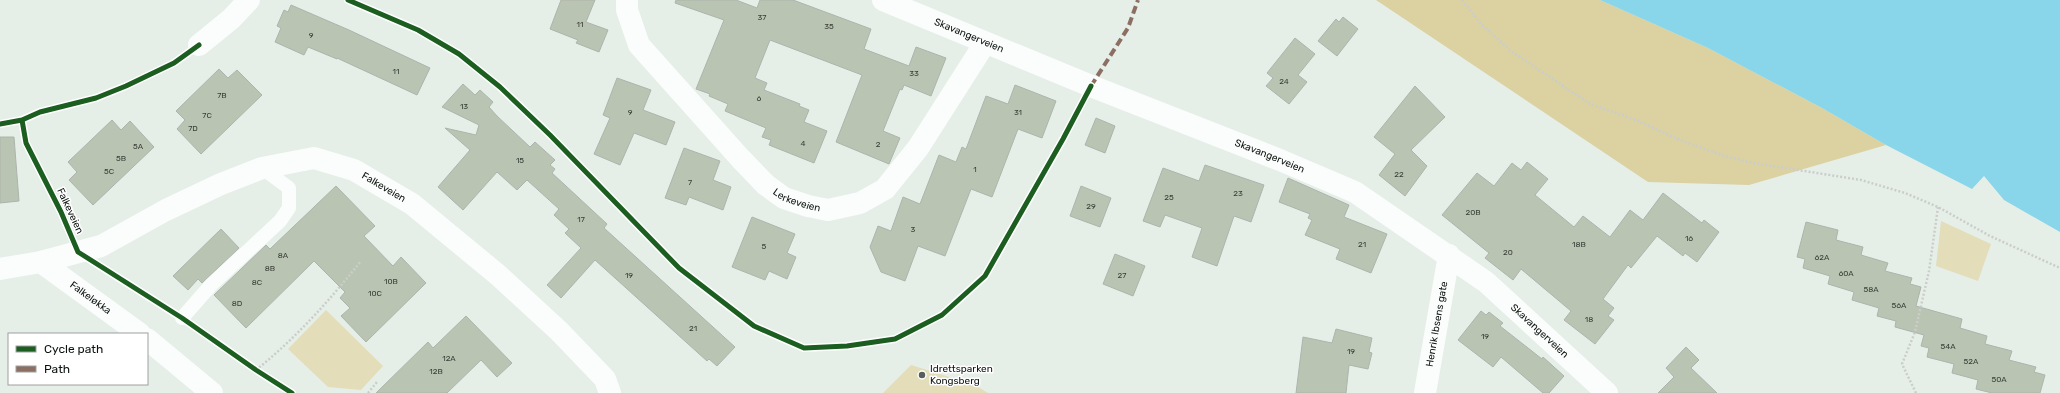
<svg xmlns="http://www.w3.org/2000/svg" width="2060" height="393" viewBox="0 0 2060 393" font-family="Rubik,sans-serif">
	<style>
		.green { fill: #e3ddba }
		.forest { fill: #dbd1a1 }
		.water { fill: #89d5e9 }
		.building { fill: #bac4b2; stroke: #aeb4ad }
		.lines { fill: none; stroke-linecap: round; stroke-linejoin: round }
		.path { stroke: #cbcdcb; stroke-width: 2.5; stroke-dasharray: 2 2; stroke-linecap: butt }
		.service { stroke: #fbfdfc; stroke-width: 14 }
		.minor { stroke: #fbfdfc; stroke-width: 22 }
		.quiet { stroke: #8d6e63; stroke-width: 4; stroke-dasharray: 8 4; stroke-linecap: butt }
		.cycleway-casing { stroke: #fff; stroke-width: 8 }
		.cycleway { stroke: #1b5e20; stroke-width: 5 }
		.poi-dot { fill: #585f5a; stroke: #fff; stroke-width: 1.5 }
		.labels { text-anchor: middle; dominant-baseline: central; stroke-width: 3; stroke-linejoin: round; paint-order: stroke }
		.number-label { font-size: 8px; fill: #383e37 }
		.street-label { font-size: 10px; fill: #0c120e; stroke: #fff }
		.poi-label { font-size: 10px; fill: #0c120e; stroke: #fff; text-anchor: start }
	</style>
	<rect width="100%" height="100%" fill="#e5efe8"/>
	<path class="green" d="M 1941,221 L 1991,244 L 1978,281 L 1936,266 Z
		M 326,310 L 383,366 L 361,390 L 328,387 L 288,349 Z
		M 911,365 L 975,385 L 988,393 L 883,393 Z"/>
	<path class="forest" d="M 1376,0 L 1600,0 L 1708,48 L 1822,108 L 1886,145 L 1749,185 L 1648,182 Z"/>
	<path class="water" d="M 1600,0 L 2060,0 L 2060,232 L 2004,200 L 1984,176 L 1972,189 L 1886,145 L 1822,108 L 1708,48 Z"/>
	<path class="building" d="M 561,0 L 595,0 L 586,22 L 608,30 L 599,52 L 576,43 L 578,40 L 550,29 Z
		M 676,0 L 736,0 L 757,8 L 760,0 L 793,0 L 871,29 L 864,49 L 909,66 L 916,47 L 946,58 L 931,96 L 904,85 L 902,90 L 900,89 L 883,131 L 900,138 L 889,164 L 836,142 L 862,75 L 770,40 L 755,78 L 767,83 L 764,90 L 800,104 L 799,106 L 809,110 L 804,122 L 827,131 L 814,163 L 769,145 L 771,140 L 762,137 L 766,128 L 725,111 L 728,104 L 709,96 L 710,94 L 696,89 L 724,20 L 675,3 Z
		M 291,5 L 349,30 L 430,68 L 417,95 L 337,58 L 337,59 L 308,47 L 304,55 L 275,42 L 281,28 L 277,26 L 284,10 L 288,12 Z
		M 1343,17 L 1358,29 L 1337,56 L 1318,41 L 1336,19 L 1339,22 Z
		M 1295,38 L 1315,54 L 1298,75 L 1307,82 L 1289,104 L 1266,86 L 1273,78 L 1267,73 Z
		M 219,69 L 228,78 L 237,70 L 262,95 L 201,154 L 177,129 L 185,120 L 176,111 Z
		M 617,78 L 651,90 L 643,110 L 675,122 L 666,145 L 634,133 L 620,165 L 594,154 L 610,118 L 603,115 Z
		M 463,84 L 475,95 L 480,90 L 493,102 L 489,107 L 497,116 L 530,147 L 535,142 L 555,160 L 550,165 L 555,169 L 552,173 L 607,224 L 604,228 L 735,347 L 717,366 L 709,359 L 707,361 L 595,260 L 561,298 L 547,285 L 581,248 L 565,233 L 569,229 L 554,215 L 559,209 L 527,180 L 517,190 L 497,172 L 463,210 L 438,187 L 470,150 L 445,128 L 476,135 L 479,125 L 442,107 Z
		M 1015,85 L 1056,101 L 1042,138 L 1018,129 L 992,197 L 971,189 L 945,256 L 918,246 L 905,281 L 881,272 L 870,247 L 878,226 L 891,231 L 903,197 L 920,204 L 939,155 L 956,162 L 962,147 L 966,149 L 986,96 L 1008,104 Z
		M 1415,86 L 1445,117 L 1411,150 L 1427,166 L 1405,196 L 1379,175 L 1395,154 L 1374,137 Z
		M 1096,118 L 1115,126 L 1105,153 L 1085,145 Z
		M 112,120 L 121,130 L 130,121 L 154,147 L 93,205 L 69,180 L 77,172 L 68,162 Z
		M 0,137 L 14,137 L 19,201 L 0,203 Z
		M 684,148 L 720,161 L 713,180 L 731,187 L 723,210 L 689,197 L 686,205 L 665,198 Z
		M 1527,162 L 1548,179 L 1535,195 L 1574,227 L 1583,216 L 1610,237 L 1630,210 L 1643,220 L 1663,193 L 1702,223 L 1704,220 L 1719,232 L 1697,262 L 1685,253 L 1683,256 L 1657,236 L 1631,268 L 1628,265 L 1603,299 L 1614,308 L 1608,316 L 1614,320 L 1595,344 L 1564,320 L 1571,311 L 1521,269 L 1513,280 L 1485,258 L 1489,253 L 1442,215 L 1477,173 L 1494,186 L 1512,163 L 1521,170 Z
		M 1205,165 L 1264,185 L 1251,222 L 1234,216 L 1217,266 L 1192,257 L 1202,228 L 1165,215 L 1160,227 L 1143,221 L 1163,168 L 1199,181 Z
		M 1288,178 L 1349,205 L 1344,217 L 1387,234 L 1371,273 L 1336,259 L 1340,249 L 1305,235 L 1312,220 L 1308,218 L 1310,214 L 1279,202 Z
		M 336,186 L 375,226 L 364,236 L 393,266 L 401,257 L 426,283 L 366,342 L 341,316 L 350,308 L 340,298 L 345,292 L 314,261 L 246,328 L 214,295 L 266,245 L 270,249 Z
		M 1081,186 L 1111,198 L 1100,227 L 1070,216 Z
		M 752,217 L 795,234 L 787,253 L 796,257 L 787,279 L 769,271 L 765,280 L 732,267 Z
		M 1806,222 L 1838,230 L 1836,240 L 1863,247 L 1861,255 L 1888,263 L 1885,271 L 1912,278 L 1910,284 L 1921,287 L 1916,306 L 1962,319 L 1960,328 L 1987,336 L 1985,344 L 2012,351 L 2009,360 L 2036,367 L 2034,372 L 2045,375 L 2040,393 L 1992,393 L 1976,389 L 1978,380 L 1952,373 L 1954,364 L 1927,357 L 1929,348 L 1921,346 L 1924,335 L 1895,327 L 1896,321 L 1877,316 L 1879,308 L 1852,300 L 1854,292 L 1828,284 L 1830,276 L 1803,268 L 1805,259 L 1797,257 Z
		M 221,229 L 239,248 L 202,283 L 198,279 L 188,290 L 173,276 Z
		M 1115,254 L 1145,266 L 1133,296 L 1103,284 Z
		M 1481,311 L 1486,315 L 1489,312 L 1503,323 L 1500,326 L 1542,359 L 1543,357 L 1564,376 L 1549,393 L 1543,393 L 1501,357 L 1493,367 L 1458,340 Z
		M 466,316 L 512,363 L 497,377 L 481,360 L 447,393 L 376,393 L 428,342 L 433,348 Z
		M 1336,329 L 1372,338 L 1369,352 L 1372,353 L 1368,369 L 1349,365 L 1346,393 L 1296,393 L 1303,337 L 1332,343 Z
		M 1686,347 L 1699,360 L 1691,368 L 1717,393 L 1658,393 L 1674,377 L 1666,368 Z"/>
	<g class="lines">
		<path class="path" d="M 1462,0 L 1480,23 L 1511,51 L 1590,104 L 1636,120 L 1680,140 L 1724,156 L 1754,163 L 1861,180 L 1905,193 L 1938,207 L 1990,236 L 2060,268
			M 256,370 C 296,338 329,301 361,261
			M 368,393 L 377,382
			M 1916,393 L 1902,364 L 1915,332 L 1929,271 L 1938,207"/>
		<path class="service" d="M 182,318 L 212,284 L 280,221 L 289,208 L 289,188 L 262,168"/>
		<g class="minor">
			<path id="s1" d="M 627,0 L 627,10 L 639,45 L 740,158 L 766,185 L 784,198 L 808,206 L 828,210 L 860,203 L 885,189 L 918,148 L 985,43"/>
			<path id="s2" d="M 883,0 L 1091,86 L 1280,160 L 1355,192 L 1486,282 L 1607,393"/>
			<path d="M 199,45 L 231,19 L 249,0"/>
			<path id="s3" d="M 41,262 L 140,334"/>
			<path id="s4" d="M 0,269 L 41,262 L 101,246 L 166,210 L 221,184 L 262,168 L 314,158 L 354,170 L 412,204 L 498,275 L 559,331 L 605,379 L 610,393"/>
			<path d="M 147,339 L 212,393"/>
			<path id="s5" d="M 1425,393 L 1449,255"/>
		</g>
		<path class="quiet" d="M 1091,86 L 1128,28 L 1138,0"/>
		<defs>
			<path id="cycleway" d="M 348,0 L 418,30 L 459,54 L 500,87 L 550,135 L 679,268 L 754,326 L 804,348 L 847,346 L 895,339 L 942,315 L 985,276 L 1063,139 L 1091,86
				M 22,120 L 26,143 L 61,212 L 78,252 L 182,318 L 256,370 L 292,393
				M 0,124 L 22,120 L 40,112 L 96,98 L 126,86 L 174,63 L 199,45"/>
		</defs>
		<use href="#cycleway" class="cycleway-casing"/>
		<use href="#cycleway" class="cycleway"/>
	</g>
	<circle class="poi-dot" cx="922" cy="375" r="4"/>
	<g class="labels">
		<g class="number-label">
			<text x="762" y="17">37</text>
			<text x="580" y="24">11</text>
			<text x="829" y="26">35</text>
			<text x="311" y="35">9</text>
			<text x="396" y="71">11</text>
			<text x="914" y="73">33</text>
			<text x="1284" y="81">24</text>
			<text x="222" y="95">7B</text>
			<text x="759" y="98">6</text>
			<text x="464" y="106">13</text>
			<text x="630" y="112">9</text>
			<text x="1018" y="112">31</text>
			<text x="207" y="115">7C</text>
			<text x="193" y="128">7D</text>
			<text x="803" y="143">4</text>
			<text x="878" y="144">2</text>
			<text x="138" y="146">5A</text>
			<text x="121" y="158">5B</text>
			<text x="520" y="160">15</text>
			<text x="975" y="169">1</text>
			<text x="109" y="171">5C</text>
			<text x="1399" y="174">22</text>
			<text x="690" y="182">7</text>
			<text x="1238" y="193">23</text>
			<text x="1169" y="197">25</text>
			<text x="1091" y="206">29</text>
			<text x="1473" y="212">20B</text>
			<text x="581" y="219">17</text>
			<text x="913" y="229">3</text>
			<text x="1689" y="238">16</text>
			<text x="1362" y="244">21</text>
			<text x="1579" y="244">18B</text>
			<text x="764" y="246">5</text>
			<text x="1508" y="252">20</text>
			<text x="283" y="255">8A</text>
			<text x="1822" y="257">62A</text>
			<text x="270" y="268">8B</text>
			<text x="1846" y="273">60A</text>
			<text x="629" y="275">19</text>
			<text x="1122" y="275">27</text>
			<text x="391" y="281">10B</text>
			<text x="257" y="282">8C</text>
			<text x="1871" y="289">58A</text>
			<text x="375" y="293">10C</text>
			<text x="237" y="303">8D</text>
			<text x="1899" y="305">56A</text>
			<text x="1589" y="319">18</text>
			<text x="693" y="328">21</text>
			<text x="1485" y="336">19</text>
			<text x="1948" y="346">54A</text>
			<text x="1351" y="351">19</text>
			<text x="449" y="358">12A</text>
			<text x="1971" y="361">52A</text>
			<text x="436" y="371">12B</text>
			<text x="1999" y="379">50A</text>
		</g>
		<g class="street-label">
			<text stroke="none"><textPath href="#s2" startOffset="93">Skavangerveien</textPath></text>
			<text stroke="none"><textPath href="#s2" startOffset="417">Skavangerveien</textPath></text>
			<text stroke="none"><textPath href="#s4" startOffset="412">Falkeveien</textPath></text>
			<text stroke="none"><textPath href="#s1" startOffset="271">Lerkeveien</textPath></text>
			<text transform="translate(70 211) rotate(65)">Falkeveien</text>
			<text stroke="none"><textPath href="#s3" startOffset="61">Falkeløkka</textPath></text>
			<text stroke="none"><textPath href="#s5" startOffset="70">Henrik Ibsens gate</textPath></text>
			<text stroke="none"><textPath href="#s2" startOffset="741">Skavangerveien</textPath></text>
		</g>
		<g class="poi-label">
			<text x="930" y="369">Idrettsparken<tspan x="930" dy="12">Kongsberg</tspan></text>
		</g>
	</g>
	<rect x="8" y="333" width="140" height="52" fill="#ffffff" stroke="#9ea09f"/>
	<rect x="16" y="346" width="20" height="6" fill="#1b5e20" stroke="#9ea09f"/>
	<text x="44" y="353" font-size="12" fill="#0c120e">Cycle path</text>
	<rect x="16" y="366" width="20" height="6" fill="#8d6e63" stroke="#9ea09f"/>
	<text x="44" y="373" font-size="12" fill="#0c120e">Path</text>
</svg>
